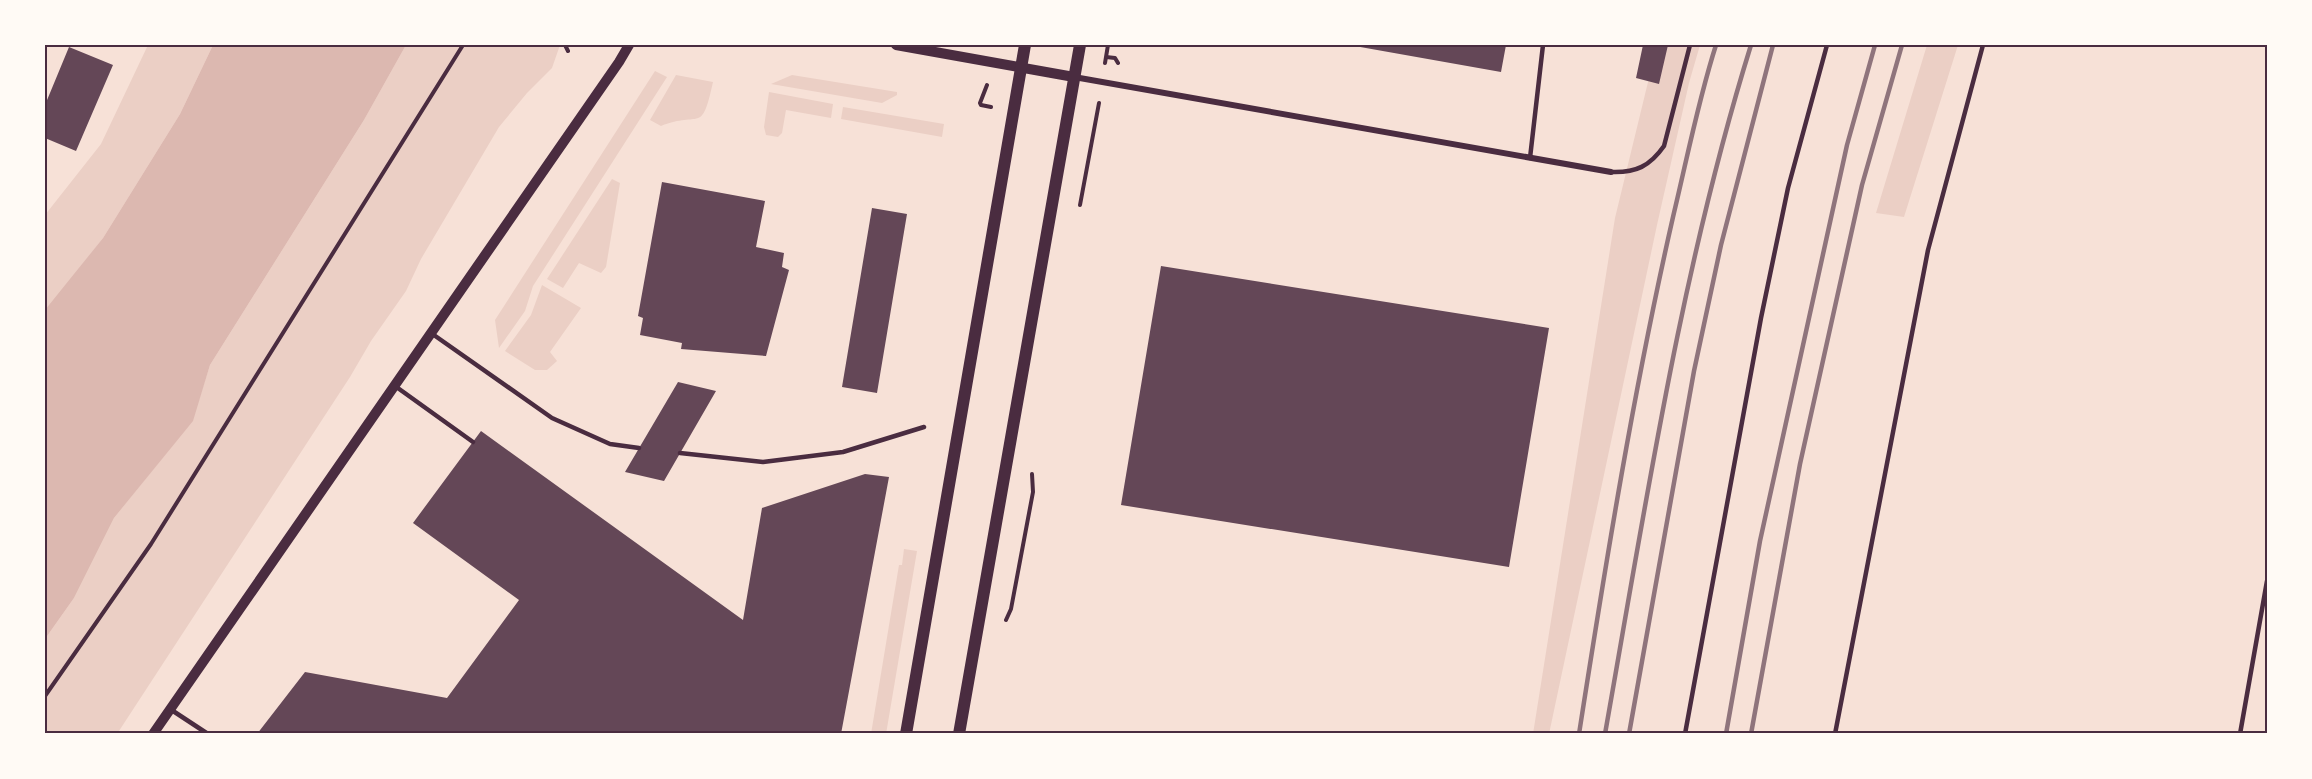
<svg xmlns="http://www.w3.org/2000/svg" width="2312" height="779" viewBox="0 0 2312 779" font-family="Raleway,sans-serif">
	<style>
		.green { fill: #ebcfc5 }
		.water { fill: #dcb8b0 }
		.building { fill: #644757 }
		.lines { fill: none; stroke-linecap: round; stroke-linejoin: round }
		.path { stroke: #4a2c40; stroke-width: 4 }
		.service { stroke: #4a2c40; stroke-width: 4.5 }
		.minor { stroke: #4a2c40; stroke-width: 6 }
		.tertiary { stroke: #4a2c40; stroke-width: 10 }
		.secondary { stroke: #4a2c40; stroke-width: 12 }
		.rail { stroke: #8f747c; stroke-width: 4.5 }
		.neatline { fill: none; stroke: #4a2c40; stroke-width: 2 }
	</style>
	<rect width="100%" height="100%" fill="#f7e1d7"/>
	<path class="green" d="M 148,45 L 213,45 L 180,114 L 103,238 L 45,312 L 45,215 L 101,144 Z
		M 406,45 L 560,45 L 552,68 L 527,93 L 499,127 L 421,259 L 406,291 L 371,341 L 350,377 L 117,734 L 45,734 L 45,639 L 74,598 L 114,518 L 192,421 L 210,365 L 364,120 Z
		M 1657,45 L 1700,45 L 1689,83 L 1657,225 L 1549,734 L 1533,734 L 1615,218 Z
		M 1927,45 L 1958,45 L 1904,217 L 1876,213 Z
		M 655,71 L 667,77 L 533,286 L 525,311 L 499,348 L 495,320 Z
		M 676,75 L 713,82 C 701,136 701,110 661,126 L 650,120 Z
		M 792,75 L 897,92 L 897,95 L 882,103 L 771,84 Z
		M 769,92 L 833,104 L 831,118 L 786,110 L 782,133 L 778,137 L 766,135 L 764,127 Z
		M 843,107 L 944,124 L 942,137 L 841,119 Z
		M 612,179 L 620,183 L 606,267 L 601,273 L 579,263 L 563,288 L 547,279 Z
		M 542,285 L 581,308 L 550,352 L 557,361 L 547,370 L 535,370 L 505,351 L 531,315 Z
		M 904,549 L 917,551 L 886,734 L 871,734 L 899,565 L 902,565 Z"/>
	<path class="water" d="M 213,45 L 406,45 L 364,120 L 210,365 L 193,421 L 114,518 L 74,598 L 45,639 L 45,310 L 103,238 L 180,114 Z"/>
	<path class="building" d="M 1349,45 L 1506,45 L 1501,72 Z
		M 1643,45 L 1668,45 L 1659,84 L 1636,78 Z
		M 69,47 L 113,65 L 76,151 L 45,138 L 45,105 Z
		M 662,182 L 765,201 L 756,247 L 784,253 L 782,267 L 789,270 L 766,356 L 681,349 L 682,343 L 640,335 L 643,318 L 638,316 Z
		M 872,208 L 907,214 L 877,393 L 842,387 Z
		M 1161,266 L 1549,328 L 1509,567 L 1121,505 Z
		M 678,382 L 716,391 L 664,481 L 625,472 Z
		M 481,431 L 743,620 L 762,508 L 865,474 L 889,477 L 841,734 L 257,734 L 305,672 L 447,698 L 519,600 L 413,523 Z"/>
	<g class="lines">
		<path class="path" d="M 565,45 L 568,51
			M 1106,57 L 1115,58 L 1118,63
			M 1105,63 L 1108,45
			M 987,85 L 980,103 L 981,105 L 991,107
			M 1080,205 L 1099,103
			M 1006,620 L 1011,609 L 1033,492 L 1032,474
			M 45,696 L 151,544 L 463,45"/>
		<path class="service" d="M 1530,158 L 1543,45
			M 1611,172 C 1636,173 1650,166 1664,146 L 1690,45
			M 431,333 L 552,418 L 610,444 L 639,448
			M 395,386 L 473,442
			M 680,453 L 763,462 L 843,452 L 924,427
			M 170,709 L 208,734
			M 1685,734 L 1761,318 L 1788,188 L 1827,45
			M 1835,734 L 1928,250 L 1983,45
			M 2240,734 L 2267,581"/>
		<path class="minor" d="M 1074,77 L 1611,172"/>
		<path class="tertiary" d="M 896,45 L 1074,77
			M 153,734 L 619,62 L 629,45"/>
		<path class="secondary" d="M 906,734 L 1025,45
			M 959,734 L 1080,45"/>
		<path class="rail" d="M 1579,734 C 1606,561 1634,388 1673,217 C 1687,159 1698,101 1716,45
			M 1605,734 C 1646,503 1681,270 1751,45
			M 1629,734 L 1694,371 L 1721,245 L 1773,45
			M 1726,734 L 1760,541 L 1847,145 L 1875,45
			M 1751,734 L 1800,464 L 1862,185 L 1902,45"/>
	</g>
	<rect width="2312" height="779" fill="none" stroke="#fffaf5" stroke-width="93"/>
	<rect x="46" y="46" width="2220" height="686" class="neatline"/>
</svg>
